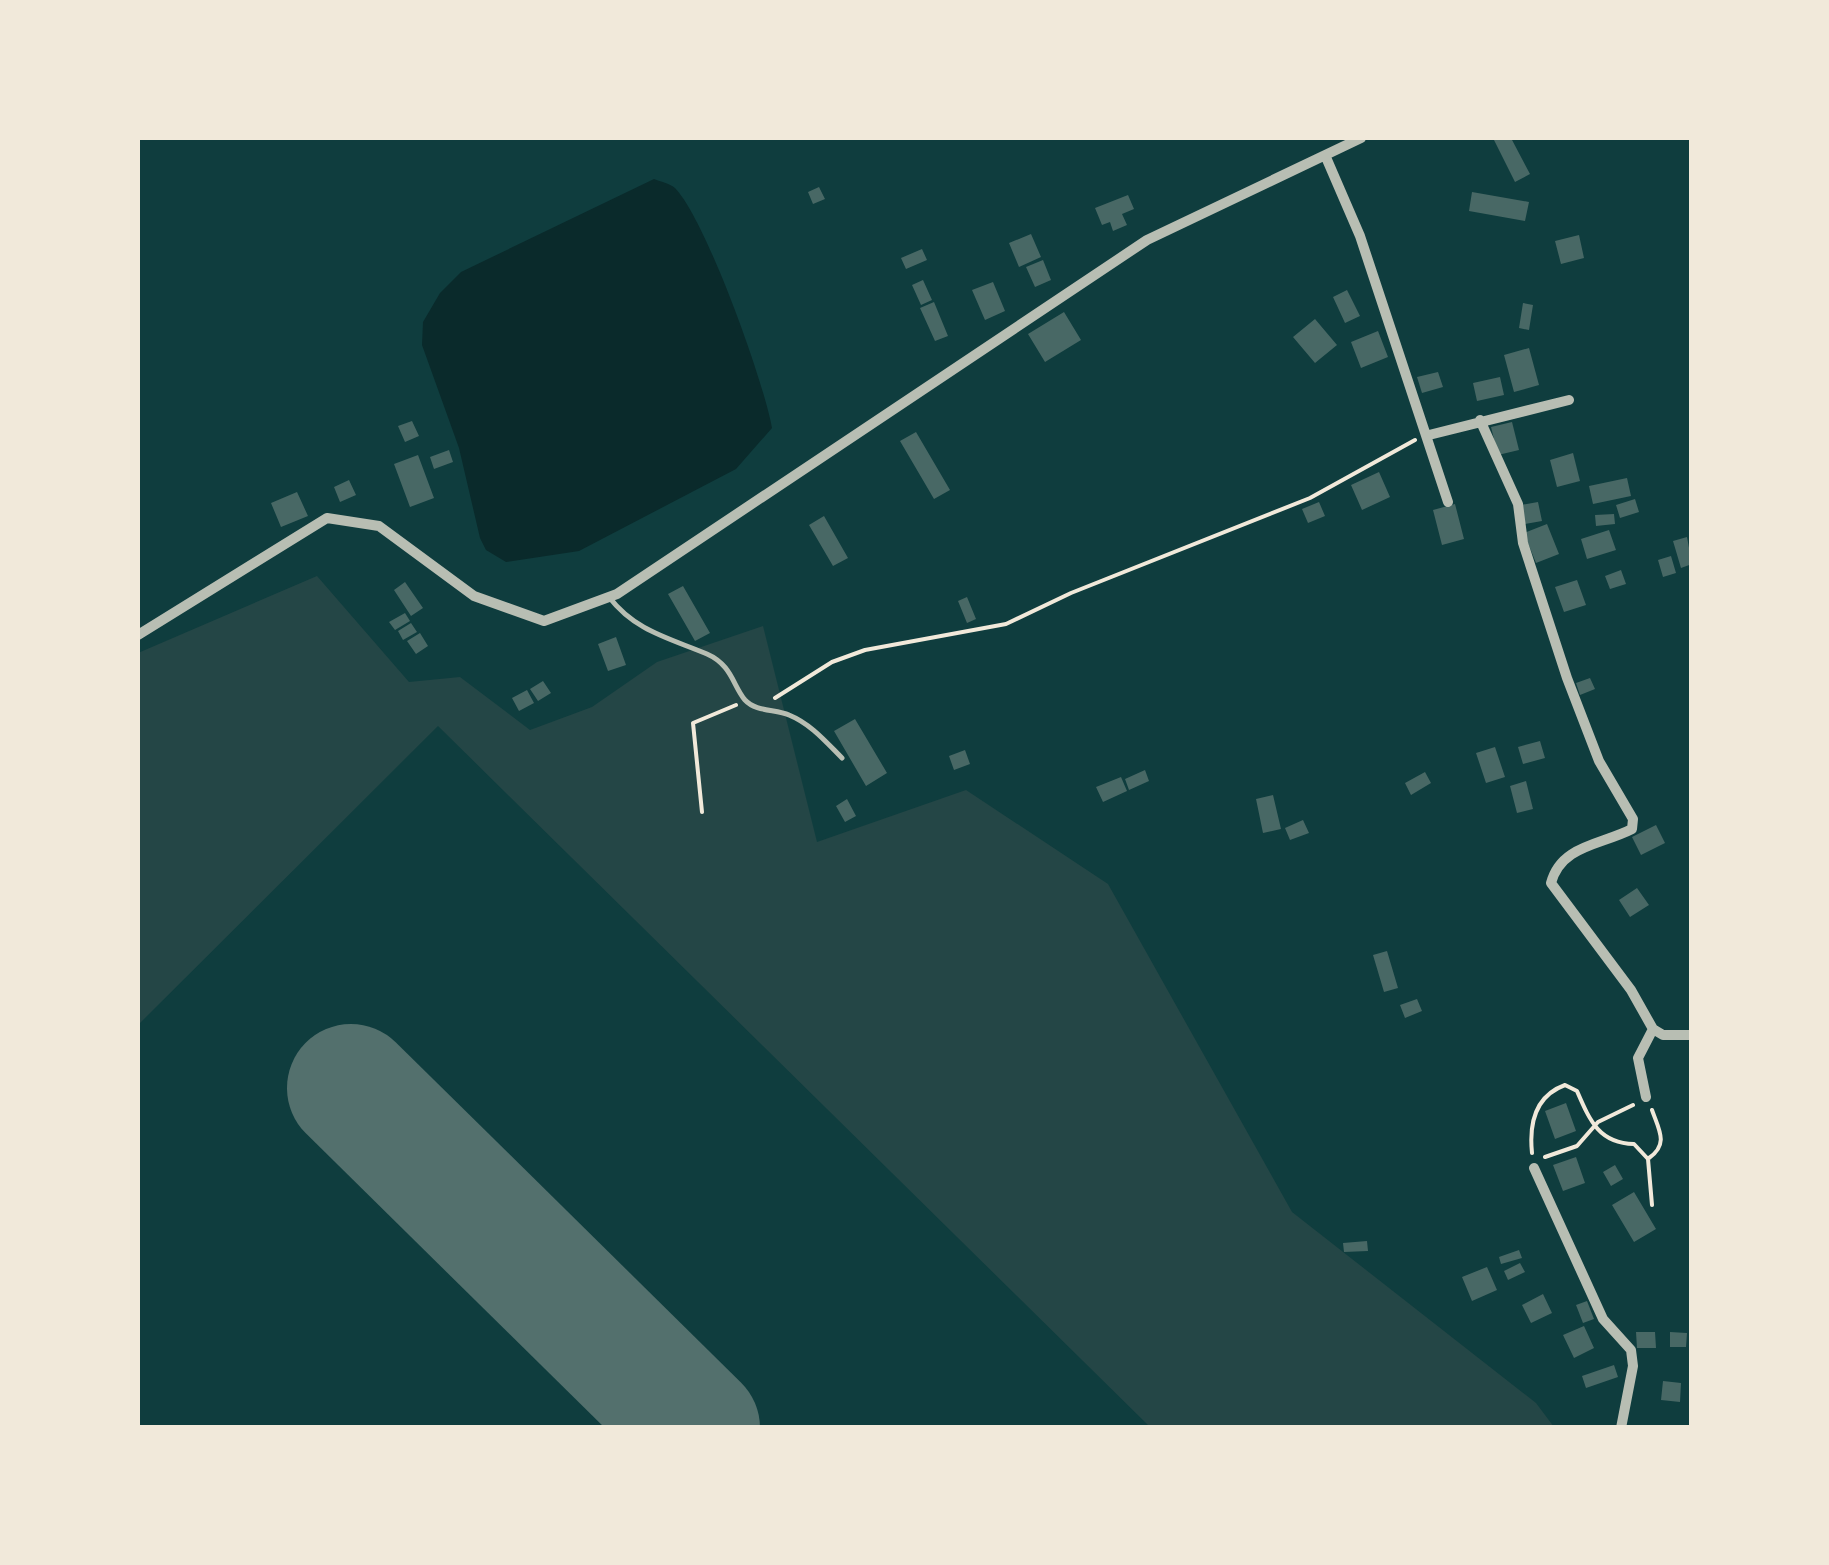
<svg xmlns="http://www.w3.org/2000/svg" width="1829" height="1565" viewBox="0 0 1829 1565" font-family="'Archivo Narrow',sans-serif">
	<style>
		.green { fill: #244646 }
		.water { fill: #0a2a2b }
		.lines { fill: none; stroke-linecap: round; stroke-linejoin: round }
		.runway { stroke: #53706d; stroke-width: 128 }
		.building { fill: #486865 }
		.path { stroke: #f1e9da; stroke-width: 4 }
		.service { stroke: #b8beb3; stroke-width: 5 }
		.minor { stroke: #b8beb3; stroke-width: 10 }
	</style>
	<rect width="100%" height="100%" fill="#0f3d3e"/>
	<path class="green" d="M 317,576 L 409,682 L 460,677 L 530,730 L 592,707 L 657,662 L 763,626 L 817,842 L 966,790 L 1108,884 L 1292,1212 L 1536,1403 L 1554,1427 L 1150,1427 L 438,726 L 138,1025 L 138,653 Z"/>
	<path class="water" d="M 654,179 C 661,182 669,183 675,188 C 706,220 764,382 772,428 L 736,469 L 579,551 L 506,562 L 486,550 L 480,538 L 459,448 L 422,345 L 423,322 L 440,293 L 461,272 Z"/>
	<g class="lines">
		<path class="runway" d="M 351,1088 L 696,1428"/>
	</g>
	<path class="building" d="M 1493,138 L 1511,138 L 1530,174 L 1515,182 Z
		M 819,187 L 825,199 L 813,204 L 808,192 Z
		M 1472,192 L 1529,202 L 1525,221 L 1469,211 Z
		M 1128,195 L 1134,209 L 1122,214 L 1127,225 L 1113,231 L 1110,222 L 1102,225 L 1095,208 Z
		M 1031,234 L 1041,257 L 1019,267 L 1009,243 Z
		M 1579,235 L 1584,258 L 1561,264 L 1555,241 Z
		M 922,249 L 927,260 L 906,269 L 901,258 Z
		M 1043,260 L 1051,280 L 1035,287 L 1026,267 Z
		M 923,280 L 932,300 L 921,305 L 912,285 Z
		M 993,282 L 1005,311 L 985,320 L 972,290 Z
		M 1347,290 L 1360,316 L 1345,323 L 1333,297 Z
		M 934,302 L 948,336 L 935,341 L 920,308 Z
		M 1523,303 L 1533,305 L 1529,330 L 1519,328 Z
		M 1064,312 L 1081,340 L 1045,362 L 1028,334 Z
		M 1315,319 L 1337,345 L 1315,363 L 1293,337 Z
		M 1378,331 L 1388,357 L 1361,368 L 1351,342 Z
		M 1529,348 L 1539,385 L 1514,392 L 1504,355 Z
		M 1438,372 L 1443,387 L 1422,393 L 1417,377 Z
		M 1500,377 L 1504,395 L 1477,401 L 1473,383 Z
		M 412,421 L 419,436 L 405,442 L 398,426 Z
		M 1512,422 L 1519,450 L 1498,455 L 1491,427 Z
		M 916,432 L 950,490 L 934,499 L 900,441 Z
		M 449,450 L 453,462 L 434,469 L 430,457 Z
		M 1573,453 L 1580,481 L 1557,487 L 1550,460 Z
		M 418,455 L 434,498 L 410,507 L 394,464 Z
		M 1379,472 L 1390,497 L 1362,510 L 1351,485 Z
		M 1627,478 L 1631,496 L 1593,504 L 1589,486 Z
		M 349,480 L 356,495 L 340,502 L 334,487 Z
		M 297,492 L 308,516 L 281,527 L 271,503 Z
		M 1635,499 L 1639,512 L 1620,518 L 1616,505 Z
		M 1319,502 L 1325,516 L 1308,523 L 1302,509 Z
		M 1538,502 L 1542,521 L 1525,524 L 1521,505 Z
		M 1455,504 L 1464,539 L 1442,545 L 1433,510 Z
		M 1614,514 L 1615,524 L 1596,526 L 1595,515 Z
		M 824,516 L 848,558 L 833,566 L 809,525 Z
		M 1547,524 L 1559,554 L 1536,563 L 1524,533 Z
		M 1609,530 L 1616,550 L 1587,559 L 1581,539 Z
		M 1687,537 L 1692,564 L 1681,568 L 1673,541 Z
		M 1671,556 L 1676,573 L 1663,577 L 1658,560 Z
		M 1621,570 L 1626,584 L 1610,589 L 1605,576 Z
		M 1577,580 L 1586,605 L 1564,612 L 1555,587 Z
		M 405,582 L 423,608 L 411,616 L 394,590 Z
		M 683,586 L 710,633 L 695,641 L 668,594 Z
		M 967,597 L 976,619 L 967,623 L 958,601 Z
		M 405,613 L 410,621 L 395,630 L 389,622 Z
		M 411,623 L 417,632 L 403,640 L 398,631 Z
		M 420,633 L 428,646 L 416,654 L 407,641 Z
		M 616,637 L 626,665 L 608,671 L 598,644 Z
		M 1590,678 L 1595,689 L 1580,695 L 1576,683 Z
		M 543,681 L 551,693 L 538,701 L 530,689 Z
		M 527,690 L 534,703 L 519,711 L 512,698 Z
		M 855,719 L 887,773 L 866,786 L 834,731 Z
		M 1540,741 L 1545,758 L 1523,764 L 1518,747 Z
		M 1495,747 L 1505,777 L 1486,783 L 1476,753 Z
		M 965,750 L 970,764 L 954,770 L 949,756 Z
		M 1145,770 L 1149,781 L 1129,790 L 1125,779 Z
		M 1425,772 L 1431,783 L 1411,795 L 1405,783 Z
		M 1121,777 L 1127,791 L 1103,802 L 1096,787 Z
		M 1526,781 L 1533,809 L 1517,813 L 1510,786 Z
		M 1273,795 L 1281,829 L 1263,833 L 1256,799 Z
		M 847,799 L 856,816 L 845,822 L 836,806 Z
		M 1303,820 L 1309,833 L 1290,840 L 1285,828 Z
		M 1656,825 L 1665,843 L 1641,855 L 1632,837 Z
		M 1637,888 L 1649,905 L 1630,917 L 1619,900 Z
		M 1387,951 L 1398,988 L 1384,992 L 1373,955 Z
		M 1417,999 L 1422,1011 L 1405,1018 L 1400,1005 Z
		M 1566,1103 L 1576,1131 L 1555,1139 L 1545,1111 Z
		M 1576,1157 L 1585,1183 L 1563,1191 L 1553,1165 Z
		M 1615,1165 L 1623,1179 L 1611,1186 L 1603,1172 Z
		M 1634,1192 L 1656,1229 L 1634,1242 L 1612,1205 Z
		M 1367,1241 L 1368,1251 L 1344,1252 L 1343,1243 Z
		M 1519,1250 L 1522,1258 L 1501,1264 L 1499,1257 Z
		M 1520,1263 L 1525,1272 L 1508,1280 L 1504,1271 Z
		M 1487,1267 L 1497,1290 L 1472,1301 L 1462,1277 Z
		M 1543,1294 L 1552,1313 L 1531,1323 L 1522,1305 Z
		M 1587,1301 L 1594,1319 L 1583,1323 L 1576,1305 Z
		M 1584,1326 L 1594,1348 L 1574,1358 L 1563,1335 Z
		M 1636,1332 L 1655,1332 L 1656,1348 L 1637,1348 Z
		M 1670,1332 L 1687,1333 L 1686,1347 L 1670,1347 Z
		M 1614,1365 L 1618,1377 L 1586,1388 L 1582,1376 Z
		M 1663,1381 L 1681,1383 L 1680,1402 L 1661,1400 Z"/>
	<g class="lines">
		<path class="path" d="M 775,698 L 832,662 L 865,650 L 1006,624 L 1071,593 L 1310,498 L 1415,440
			M 702,812 L 693,723 L 736,705
			M 1532,1153 C 1529,1124 1535,1096 1565,1085 L 1577,1091 C 1590,1121 1599,1143 1634,1144 L 1648,1159 L 1652,1205
			M 1545,1157 L 1577,1146 L 1598,1122 L 1633,1105
			M 1649,1158 C 1669,1144 1659,1130 1652,1110"/>
		<path class="service" d="M 609,597 C 635,631 669,638 707,654 C 732,665 733,686 745,700 C 756,712 776,709 789,715 C 811,724 826,742 842,758"/>
		<path class="minor" d="M 1325,155 L 1360,236 L 1448,502
			M 1480,420 L 1518,504 L 1523,543 L 1567,678 L 1599,761 L 1633,819 L 1632,829 C 1601,845 1561,845 1551,883 L 1631,990 L 1653,1029 L 1638,1058 L 1646,1097
			M 1429,435 L 1569,400
			M 138,635 L 327,518 L 379,526 L 474,596 L 544,621 L 617,594 L 1147,240 L 1361,138
			M 1653,1029 L 1663,1035 L 1692,1035
			M 1534,1168 L 1603,1319 L 1631,1350 L 1633,1366 L 1621,1428"/>
	</g>
	<rect width="1829" height="1565" fill="none" stroke="#f1e9da" stroke-width="280"/>
</svg>
